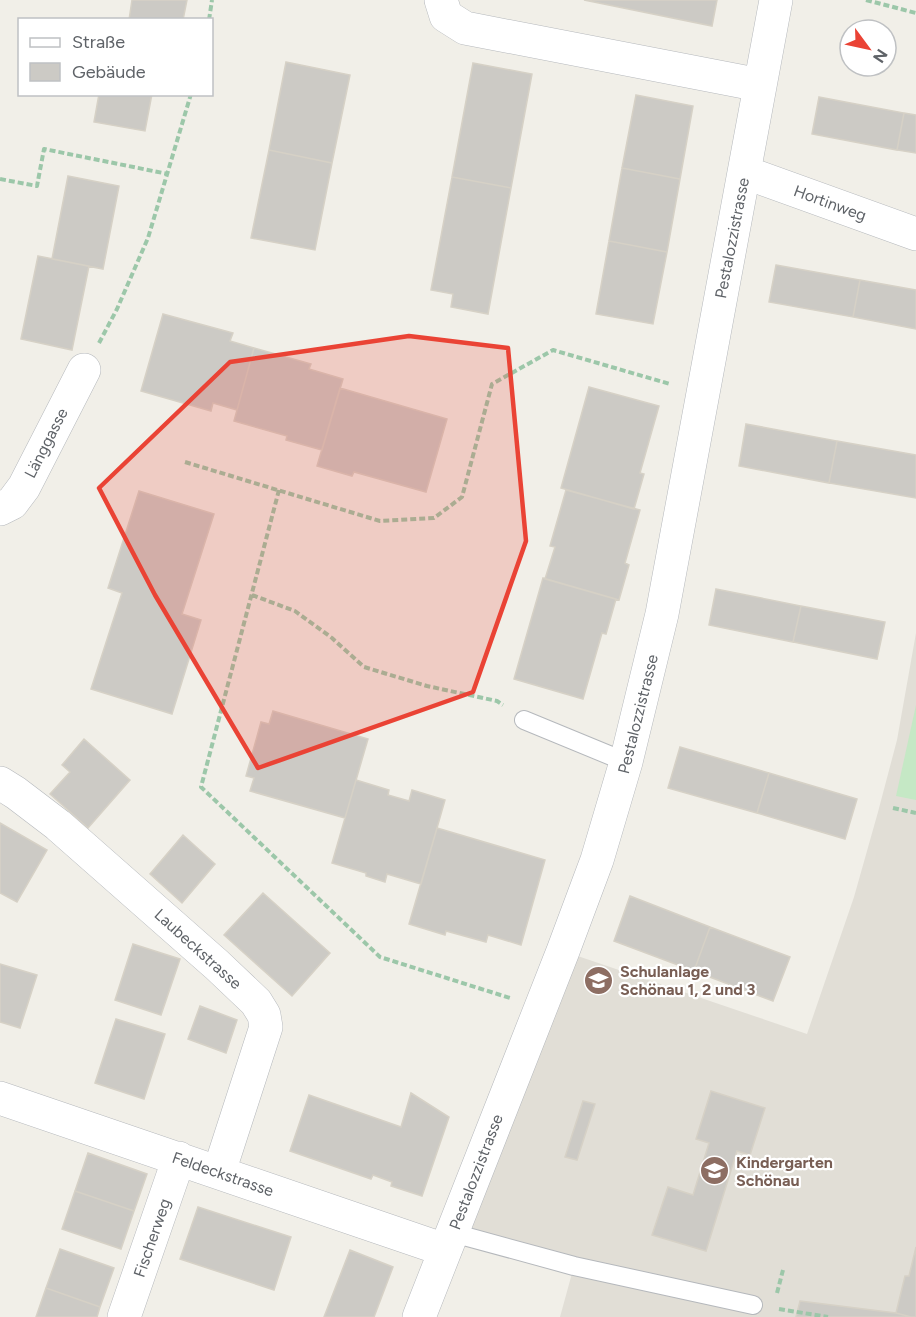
<svg xmlns="http://www.w3.org/2000/svg" width="916" height="1317" viewBox="0 0 916 1317" font-family="Figtree,sans-serif">
	<style>
		.education { fill: #e1ded6 }
		.green { fill: #c5e8c5 }
		.building { fill: #cccac5; stroke: #d6d1c6; stroke-width: 1.5 }
		.lines { fill: none; stroke-linecap: round; stroke-linejoin: round }
		.lane-casing { stroke: #b5b8bc; stroke-width: 20 }
		.street-casing { stroke: #b5b8bc; stroke-width: 34 }
		.path { stroke: #9cc7a9; stroke-width: 4; stroke-dasharray: 6 3; stroke-linecap: butt }
		.lane { stroke: #fff; stroke-width: 18 }
		.street { stroke: #fff; stroke-width: 33 }
		.marked { fill: #ea4335; fill-opacity: 0.2; stroke: #ea4335; stroke-width: 4.5; stroke-linejoin: round }
		.labels { text-anchor: middle; dominant-baseline: central; stroke-width: 4.5; stroke-linejoin: round; paint-order: stroke }
		.street-label { font-size: 16px; fill: #5f6368; stroke: #fff }
		.education-label { font-size: 16px; font-weight: bold; fill: #785e54; stroke: #fff; text-anchor: start }
	</style>
	<rect width="100%" height="100%" fill="#f1efe8"/>
	<path class="education" d="M 916,633 L 916,1317 L 560,1317 L 574,1266 L 453,1233 L 563,951 L 807,1034 L 854,897 L 878,812 L 897,740 Z"/>
	<path class="green" d="M 916,705 L 916,800 L 896,796 Z"/>
	<path class="building" d="M 132,0 L 187,0 L 183,20 L 129,20 Z
		M 584,0 L 717,0 L 712,26 Z
		M 286,62 L 350,75 L 332,163 L 269,150 Z
		M 473,63 L 532,74 L 511,188 L 452,177 Z
		M 99,94 L 152,94 L 145,131 L 94,122 Z
		M 636,95 L 693,106 L 680,179 L 622,168 Z
		M 819,97 L 904,113 L 897,150 L 812,134 Z
		M 904,113 L 916,115 L 916,153 L 897,150 Z
		M 269,150 L 332,163 L 315,250 L 251,238 Z
		M 622,168 L 680,179 L 667,252 L 609,241 Z
		M 68,176 L 119,186 L 103,269 L 52,259 Z
		M 452,177 L 511,188 L 488,314 L 451,307 L 453,294 L 431,290 Z
		M 609,241 L 667,252 L 653,324 L 596,314 Z
		M 38,256 L 89,266 L 72,350 L 21,339 Z
		M 776,265 L 860,280 L 853,317 L 769,302 Z
		M 860,280 L 916,290 L 916,329 L 853,317 Z
		M 163,314 L 233,333 L 230,341 L 254,348 L 237,410 L 213,403 L 211,411 L 141,391 Z
		M 254,348 L 311,364 L 309,369 L 343,379 L 322,450 L 286,440 L 287,436 L 234,421 Z
		M 589,387 L 659,406 L 640,473 L 644,474 L 634,509 L 561,488 Z
		M 340,388 L 447,419 L 426,492 L 354,472 L 352,476 L 317,466 Z
		M 746,424 L 837,441 L 829,483 L 739,466 Z
		M 837,441 L 916,455 L 916,498 L 829,483 Z
		M 566,490 L 640,510 L 625,563 L 629,565 L 619,600 L 545,579 L 555,547 L 550,546 Z
		M 139,491 L 214,514 L 182,614 L 201,620 L 172,714 L 91,689 L 122,593 L 108,588 Z
		M 543,578 L 616,599 L 606,634 L 602,633 L 583,699 L 514,679 Z
		M 716,589 L 801,606 L 793,642 L 709,625 Z
		M 801,606 L 885,622 L 877,659 L 793,642 Z
		M 273,711 L 368,739 L 345,818 L 250,791 L 254,778 L 246,776 L 261,722 L 269,724 Z
		M 84,739 L 130,780 L 88,828 L 50,794 L 70,772 L 62,765 Z
		M 680,747 L 769,773 L 757,813 L 668,788 Z
		M 769,773 L 857,799 L 845,839 L 757,813 Z
		M 356,780 L 389,790 L 388,795 L 409,801 L 412,790 L 445,800 L 421,884 L 387,874 L 385,882 L 366,876 L 366,873 L 332,863 Z
		M 0,823 L 47,850 L 17,902 L 0,893 Z
		M 437,828 L 545,860 L 521,945 L 488,935 L 486,942 L 446,931 L 445,935 L 409,924 Z
		M 183,835 L 215,864 L 182,903 L 150,874 Z
		M 263,893 L 330,953 L 292,996 L 224,935 Z
		M 630,896 L 710,927 L 694,971 L 614,941 Z
		M 710,927 L 790,957 L 773,1001 L 694,971 Z
		M 133,944 L 180,959 L 161,1015 L 115,1000 Z
		M 0,964 L 37,975 L 20,1028 L 0,1022 Z
		M 200,1006 L 237,1020 L 226,1053 L 188,1039 Z
		M 116,1019 L 165,1034 L 144,1099 L 95,1083 Z
		M 711,1091 L 765,1108 L 750,1155 L 737,1151 L 706,1251 L 652,1235 L 668,1187 L 693,1195 L 709,1143 L 696,1139 Z
		M 411,1093 L 449,1117 L 422,1196 L 391,1186 L 392,1182 L 373,1175 L 371,1179 L 290,1151 L 309,1095 L 401,1127 Z
		M 583,1101 L 595,1104 L 577,1160 L 565,1157 Z
		M 88,1153 L 147,1174 L 134,1211 L 75,1191 Z
		M 75,1191 L 134,1211 L 121,1249 L 62,1229 Z
		M 198,1207 L 291,1237 L 274,1290 L 180,1259 Z
		M 916,1247 L 916,1317 L 911,1317 L 896,1313 L 905,1276 L 909,1276 Z
		M 60,1249 L 114,1268 L 100,1307 L 46,1288 Z
		M 350,1250 L 393,1267 L 374,1317 L 324,1317 Z
		M 46,1288 L 100,1307 L 97,1317 L 36,1317 Z
		M 800,1301 L 896,1313 L 911,1317 L 796,1317 Z"/>
	<g class="lines">
		<defs>
			<path id="lane" d="M 524,720 L 626,762
				M 453,1233 L 574,1266 L 753,1305"/>
			<path id="street" d="M 441,0 L 446,16 L 465,28 L 760,85
				M 744,172 L 916,234
				M 0,509 L 12,503 L 24,487 L 84,370
				M 0,783 L 16,793 L 58,825 L 217,965 L 256,1002 L 264,1015 L 266,1027 L 219,1172
				M 0,1098 L 445,1250
				M 124,1317 L 179,1158
				M 419,1317 L 563,951 L 597,860 L 626,762 L 662,614 L 776,0"/>
		</defs>
		<use href="#lane" class="lane-casing"/>
		<use href="#street" class="street-casing"/>
		<path class="path" d="M 866,0 L 916,13
			M 209,20 L 212,0
			M 0,179 L 37,186 L 44,149 L 168,174
			M 99,343 L 117,309 L 148,238 L 191,94
			M 185,462 L 380,521 L 434,518 L 462,497 L 492,384 L 553,350 L 670,384
			M 279,490 L 201,787 L 380,957 L 510,998
			M 252,595 L 295,611 L 332,638 L 364,667 L 427,686 L 497,701 L 503,705
			M 893,808 L 916,813
			M 777,1293 L 783,1270
			M 779,1309 L 828,1317"/>
		<use href="#lane" class="lane"/>
		<use href="#street" class="street"/>
	</g>
	<path class="marked" d="M 409,336 L 508,348 L 526,541 L 473,692 L 258,768 L 155,595 L 99,488 L 230,362 Z"/>
	<defs>
		<symbol id="school-disc" viewBox="-11 -11 22 22"><circle r="9.5" fill="#8d6e63" stroke="#fff"/><path d="M0-5L7-2L0 1L-7-2ZM-4 1L0 2.5L4 1V4Q0 6-4 4Z" fill="#fff"/></symbol>
	</defs>
	<g fill-rule="evenodd">
		<use href="#school-disc" x="582" y="964" width="33" height="33"/>
		<use href="#school-disc" x="698" y="1154" width="33" height="33"/>
	</g>
	<g class="labels">
		<g class="street-label">
			<text transform="translate(830 203) rotate(20)">Hortinweg</text>
			<text transform="translate(732 238) rotate(-79)">Pestalozzistrasse</text>
			<text transform="translate(46 443) rotate(-63)">Länggasse</text>
			<text transform="translate(638 714) rotate(-76)">Pestalozzistrasse</text>
			<text transform="translate(198 949) rotate(42)">Laubeckstrasse</text>
			<text transform="translate(476 1172) rotate(-69)">Pestalozzistrasse</text>
			<text transform="translate(223 1174) rotate(19)">Feldeckstrasse</text>
			<text transform="translate(152 1238) rotate(-71)">Fischerweg</text>
		</g>
		<g class="education-label">
			<text x="620" y="971">Schulanlage<tspan x="620" dy="18">Schönau 1, 2 und 3</tspan></text>
			<text x="736" y="1162">Kindergarten<tspan x="736" dy="18">Schönau</tspan></text>
		</g>
	</g>
	<rect x="18" y="18" width="195" height="78" fill="#ffffff" stroke="#bfc1c3" stroke-width="1.5"/>
	<rect x="30" y="38" width="30" height="9" fill="#ffffff" stroke="#bfc1c3" stroke-width="1.5"/>
	<text x="72" y="48" font-size="18" fill="#5f6368">Straße</text>
	<rect x="30" y="63" width="30" height="18" fill="#cccac5" stroke="#bfc1c3" stroke-width="1.5"/>
	<text x="72" y="78" font-size="18" fill="#5f6368">Gebäude</text>
	<g transform="translate(868 48) rotate(123)"><circle r="28" fill="#ffffff" stroke="#bfc1c3" stroke-width="1.5"/>
	<path d="M0-4.5L10 22L0 15L-10 22Z" fill="#ea4335"/>
	<text y="-9" font-size="16" font-weight="bold" text-anchor="middle" fill="#5f6368">N</text>
	</g>
</svg>
